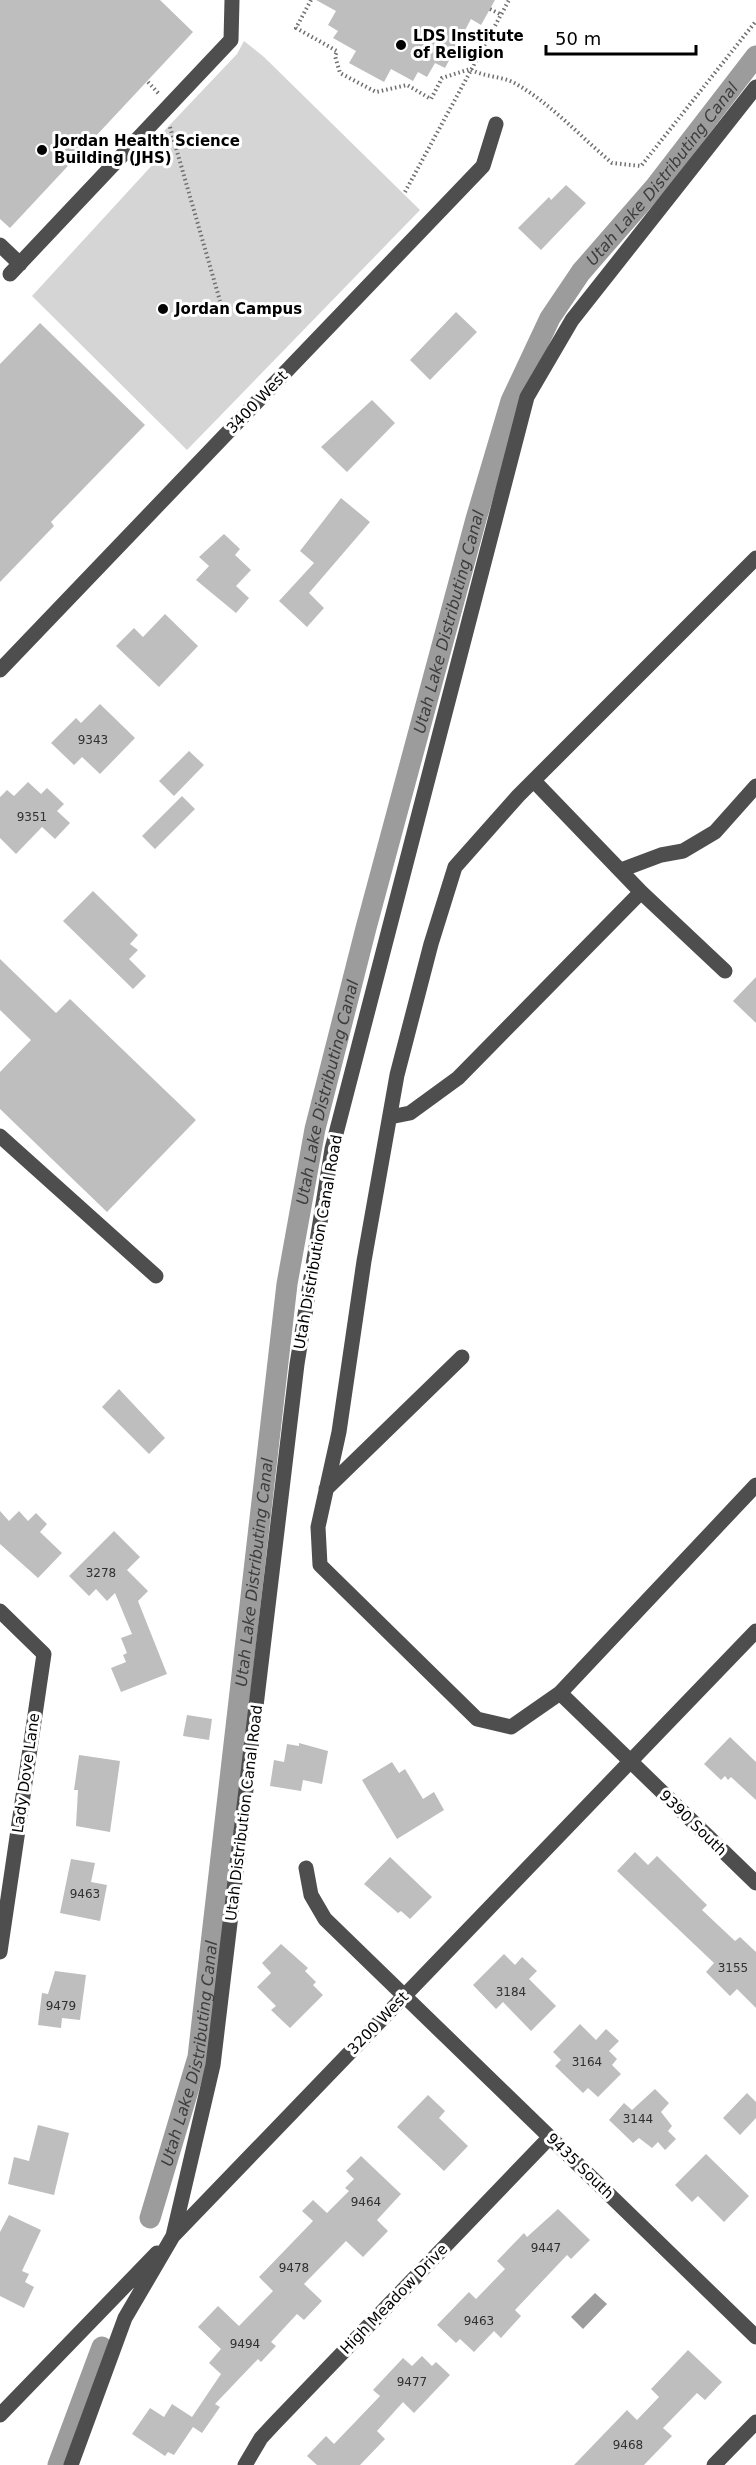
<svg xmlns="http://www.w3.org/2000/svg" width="756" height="2465" viewBox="0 0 756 2465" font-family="'DejaVu Sans',sans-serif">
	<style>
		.green { fill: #d5d5d5 }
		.water { fill: #9c9c9c }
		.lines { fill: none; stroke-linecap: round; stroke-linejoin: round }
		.canal { stroke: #9c9c9c; stroke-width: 21 }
		.building { fill: #bebebe }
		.path { stroke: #707070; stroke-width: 4; stroke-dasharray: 1.5 3; stroke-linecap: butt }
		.minor { stroke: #4e4e4e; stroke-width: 15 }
		.poi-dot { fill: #000; stroke: #fff; stroke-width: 2 }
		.labels { text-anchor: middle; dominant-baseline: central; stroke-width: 6; stroke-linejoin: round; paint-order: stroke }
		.number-label { font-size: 12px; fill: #303030 }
		.poi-label { font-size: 15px; font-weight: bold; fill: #000; stroke: #fff; text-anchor: start }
		.street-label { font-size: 15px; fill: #000; stroke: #fff }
		.water-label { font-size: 16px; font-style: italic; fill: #3d3d3d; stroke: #fff }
	</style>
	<rect width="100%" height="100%" fill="#fff"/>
	<path class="green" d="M 244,41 L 264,57 L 420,210 L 187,450 L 32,296 L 156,161 L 146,150 L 237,54 Z"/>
	<path class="water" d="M 595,2293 L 607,2304 L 583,2329 L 571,2317 Z"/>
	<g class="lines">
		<g class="canal">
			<path id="s1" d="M 150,2218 L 198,2057 L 287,1284 L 315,1129 L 366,928 L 476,519 L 511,401 L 550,318 L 581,272 L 655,187 L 756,56"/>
			<path d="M 58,2465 L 102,2347"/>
		</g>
	</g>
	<path class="building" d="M 0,0 L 160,0 L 193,32 L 10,228 L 0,219 Z
		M 316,0 L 495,0 L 481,25 L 471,19 L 445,68 L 435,63 L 427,77 L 418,72 L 413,81 L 391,69 L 384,82 L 349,63 L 356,51 L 333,38 L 338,31 L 328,25 L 336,11 Z
		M 566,185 L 586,203 L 541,250 L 518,228 L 549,197 L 551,200 Z
		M 456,312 L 477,332 L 430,380 L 410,360 Z
		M 40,323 L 145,425 L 51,522 L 54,526 L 0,582 L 0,364 Z
		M 372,400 L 395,423 L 347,472 L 321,447 Z
		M 341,498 L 370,522 L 309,593 L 324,608 L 307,627 L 279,601 L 314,563 L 300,551 Z
		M 224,534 L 240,549 L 235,555 L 251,570 L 236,586 L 249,598 L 236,613 L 196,580 L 209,566 L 199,557 Z
		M 165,614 L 198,646 L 159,687 L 116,646 L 134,628 L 143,637 Z
		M 100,704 L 135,738 L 100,774 L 82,757 L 74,765 L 51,743 L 76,718 L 81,723 Z
		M 189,751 L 204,765 L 174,796 L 159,781 Z
		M 28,782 L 41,794 L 47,788 L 64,804 L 57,811 L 70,823 L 55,839 L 42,827 L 16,854 L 0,838 L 0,797 L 7,790 L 14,796 Z
		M 182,796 L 195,809 L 155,849 L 142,836 Z
		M 93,891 L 138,935 L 130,944 L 138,950 L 129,959 L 146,976 L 133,989 L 63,921 Z
		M 0,959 L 56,1013 L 70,999 L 196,1120 L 107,1212 L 0,1109 L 0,1072 L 31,1040 L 0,1010 Z
		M 756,977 L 756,1023 L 733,1001 Z
		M 119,1389 L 165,1438 L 149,1454 L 102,1407 Z
		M 0,1511 L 9,1521 L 19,1511 L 28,1521 L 36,1513 L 47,1524 L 40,1532 L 62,1553 L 38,1578 L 0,1544 Z
		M 114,1531 L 140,1557 L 127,1570 L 148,1591 L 138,1601 L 167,1674 L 121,1692 L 111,1668 L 126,1662 L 123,1655 L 127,1653 L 121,1638 L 132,1634 L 115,1593 L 107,1601 L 96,1589 L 89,1596 L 69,1576 Z
		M 187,1715 L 212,1719 L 209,1740 L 183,1736 Z
		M 730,1737 L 756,1762 L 756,1800 L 731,1777 L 728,1780 L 725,1776 L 721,1780 L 704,1764 Z
		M 299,1743 L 328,1751 L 322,1784 L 303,1780 L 301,1791 L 270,1786 L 274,1760 L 284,1762 L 287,1744 L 299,1746 Z
		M 79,1755 L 120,1761 L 110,1832 L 76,1826 L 78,1790 L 74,1790 Z
		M 392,1762 L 399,1773 L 405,1769 L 423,1799 L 434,1792 L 444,1810 L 397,1839 L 362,1780 Z
		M 635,1852 L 648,1865 L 657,1856 L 707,1905 L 702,1910 L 735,1941 L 740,1937 L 756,1952 L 756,2008 L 737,1989 L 730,1996 L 706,1972 L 714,1963 L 617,1871 Z
		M 390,1857 L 432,1897 L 410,1919 L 401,1911 L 398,1913 L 364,1884 Z
		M 71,1859 L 95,1863 L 91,1882 L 107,1885 L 100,1921 L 60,1913 Z
		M 281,1944 L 308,1968 L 305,1971 L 316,1982 L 313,1985 L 323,1995 L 290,2028 L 271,2010 L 276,2006 L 257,1987 L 271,1973 L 262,1963 Z
		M 504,1954 L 515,1965 L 522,1957 L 537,1971 L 529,1979 L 556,2006 L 531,2031 L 503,2002 L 496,2009 L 473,1985 Z
		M 55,1971 L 86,1975 L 80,2020 L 62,2018 L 61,2028 L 38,2025 L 42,1993 L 48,1994 Z
		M 580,2024 L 596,2040 L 606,2029 L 619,2041 L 609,2051 L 617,2059 L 612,2065 L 621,2074 L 598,2097 L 588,2088 L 583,2093 L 555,2066 L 561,2060 L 553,2052 Z
		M 655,2089 L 669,2103 L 661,2112 L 672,2126 L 668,2131 L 676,2139 L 665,2150 L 658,2142 L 652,2148 L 639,2138 L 633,2143 L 609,2120 L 624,2103 L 632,2110 Z
		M 747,2093 L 756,2102 L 756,2118 L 740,2135 L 723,2118 Z
		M 428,2095 L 445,2111 L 439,2118 L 468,2146 L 444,2171 L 397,2127 Z
		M 38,2125 L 69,2133 L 54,2195 L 8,2184 L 14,2157 L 29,2161 Z
		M 706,2154 L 749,2196 L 724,2222 L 698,2196 L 692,2202 L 675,2185 Z
		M 361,2156 L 401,2194 L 377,2220 L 388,2231 L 363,2257 L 346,2241 L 304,2284 L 322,2301 L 304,2320 L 297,2314 L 271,2342 L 276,2346 L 261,2362 L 258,2359 L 215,2404 L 220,2407 L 202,2433 L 193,2427 L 174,2455 L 168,2452 L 165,2456 L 132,2434 L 150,2408 L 164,2417 L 172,2404 L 192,2417 L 221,2374 L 209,2363 L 221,2349 L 198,2327 L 218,2306 L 239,2326 L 273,2291 L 259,2277 L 313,2221 L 302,2211 L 313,2200 L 327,2213 L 349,2191 L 345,2188 L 354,2179 L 346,2171 Z
		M 558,2209 L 590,2240 L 571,2259 L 567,2255 L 515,2310 L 521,2316 L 501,2338 L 494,2331 L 474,2352 L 460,2339 L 456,2343 L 437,2325 L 469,2292 L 476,2299 L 505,2269 L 497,2261 L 524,2233 L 527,2237 Z
		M 9,2215 L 41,2230 L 22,2271 L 29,2274 L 25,2282 L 34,2287 L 24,2308 L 0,2296 L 0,2232 Z
		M 688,2350 L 722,2382 L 705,2400 L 697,2393 L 663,2428 L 672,2436 L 644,2465 L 574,2465 L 627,2410 L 637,2420 L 659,2397 L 651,2389 Z
		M 422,2356 L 432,2366 L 436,2362 L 450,2375 L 414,2413 L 403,2402 L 377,2431 L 385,2439 L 360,2465 L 317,2465 L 307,2456 L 326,2436 L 334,2444 L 380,2396 L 373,2390 L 403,2358 L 412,2366 Z"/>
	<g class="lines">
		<path class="path" d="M 311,0 L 296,28 L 337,51 L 335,56 L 340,73 L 376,92 L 407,85 L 431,99 L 442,78 L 470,69 C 485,78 502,75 518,85 C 552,105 581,137 612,163 L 641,166 L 756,21
			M 490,9 L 500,14
			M 148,82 L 160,95
			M 170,127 L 220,301
			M 405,192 L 509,0"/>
		<path class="minor" d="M 0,245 L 20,264
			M 10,274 L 231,40 L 232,0
			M 756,558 L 518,796 L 455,867 L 431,944 L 397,1075 L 364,1261 L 339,1432 L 318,1527 L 320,1565 L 477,1719 L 511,1727 L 560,1693 L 756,1485
			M 0,670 L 483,166 L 496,124
			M 534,781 L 641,892 L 725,971
			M 621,870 L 661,855 L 683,851 L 715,832 L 756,786
			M 390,1117 L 410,1113 L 458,1078 L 641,892
			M 0,1136 L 156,1276
			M 326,1489 L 462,1357
			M 0,1611 L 44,1654 L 0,1952
			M 560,1693 L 756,1883
			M 306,1868 L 311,1895 L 325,1919 L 756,2337
			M 173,2236 L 756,1631
			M 0,2415 L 157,2253
			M 71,2465 L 125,2318 L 173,2236 L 213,2065 L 297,1364 L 332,1149 L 527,397 L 572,320 L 756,87
			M 245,2465 L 261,2438 L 274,2424 L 550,2137
			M 714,2465 L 756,2422"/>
	</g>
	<g class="poi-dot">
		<circle cx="401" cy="45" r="6"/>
		<circle cx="42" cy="150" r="6"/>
		<circle cx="163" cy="309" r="6"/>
	</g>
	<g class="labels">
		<g class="number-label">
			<text x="93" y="740">9343</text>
			<text x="32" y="817">9351</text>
			<text x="101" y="1573">3278</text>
			<text x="85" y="1894">9463</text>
			<text x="733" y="1968">3155</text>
			<text x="511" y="1992">3184</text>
			<text x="61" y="2006">9479</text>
			<text x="587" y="2062">3164</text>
			<text x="638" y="2119">3144</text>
			<text x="366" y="2202">9464</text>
			<text x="546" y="2248">9447</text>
			<text x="294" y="2268">9478</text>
			<text x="479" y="2321">9463</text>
			<text x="245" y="2344">9494</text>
			<text x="412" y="2382">9477</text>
			<text x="628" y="2445">9468</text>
		</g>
		<g class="poi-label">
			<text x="413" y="36">LDS Institute<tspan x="413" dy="17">of Religion</tspan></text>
			<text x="54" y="141">Jordan Health Science<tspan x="54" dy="17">Building (JHS)</tspan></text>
			<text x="175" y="309">Jordan Campus</text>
		</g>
		<g class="street-label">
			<text transform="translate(257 402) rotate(-46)">3400 West</text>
			<text transform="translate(318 1242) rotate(-80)">Utah Distribution Canal Road</text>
			<text transform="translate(26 1773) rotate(-82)">Lady Dove Lane</text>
			<text transform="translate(244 1813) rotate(-83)">Utah Distribution Canal Road</text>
			<text transform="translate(693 1823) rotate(44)">9390 South</text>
			<text transform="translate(378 2023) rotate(-46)">3200 West</text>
			<text transform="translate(580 2166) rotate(44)">9435 South</text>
			<text transform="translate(394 2299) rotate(-46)">High Meadow Drive</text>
		</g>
		<g class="water-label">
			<text stroke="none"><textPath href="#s1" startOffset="2132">Utah Lake Distributing Canal</textPath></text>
			<text stroke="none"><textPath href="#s1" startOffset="1628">Utah Lake Distributing Canal</textPath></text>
			<text stroke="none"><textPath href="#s1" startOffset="1142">Utah Lake Distributing Canal</textPath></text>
			<text stroke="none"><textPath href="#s1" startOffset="656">Utah Lake Distributing Canal</textPath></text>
			<text stroke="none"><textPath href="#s1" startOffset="170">Utah Lake Distributing Canal</textPath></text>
		</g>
	</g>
	<path d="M546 45v9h150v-9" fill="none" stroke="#000000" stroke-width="3"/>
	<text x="555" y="45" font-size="18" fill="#000000" stroke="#ffffff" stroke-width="4.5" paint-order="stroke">50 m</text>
</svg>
